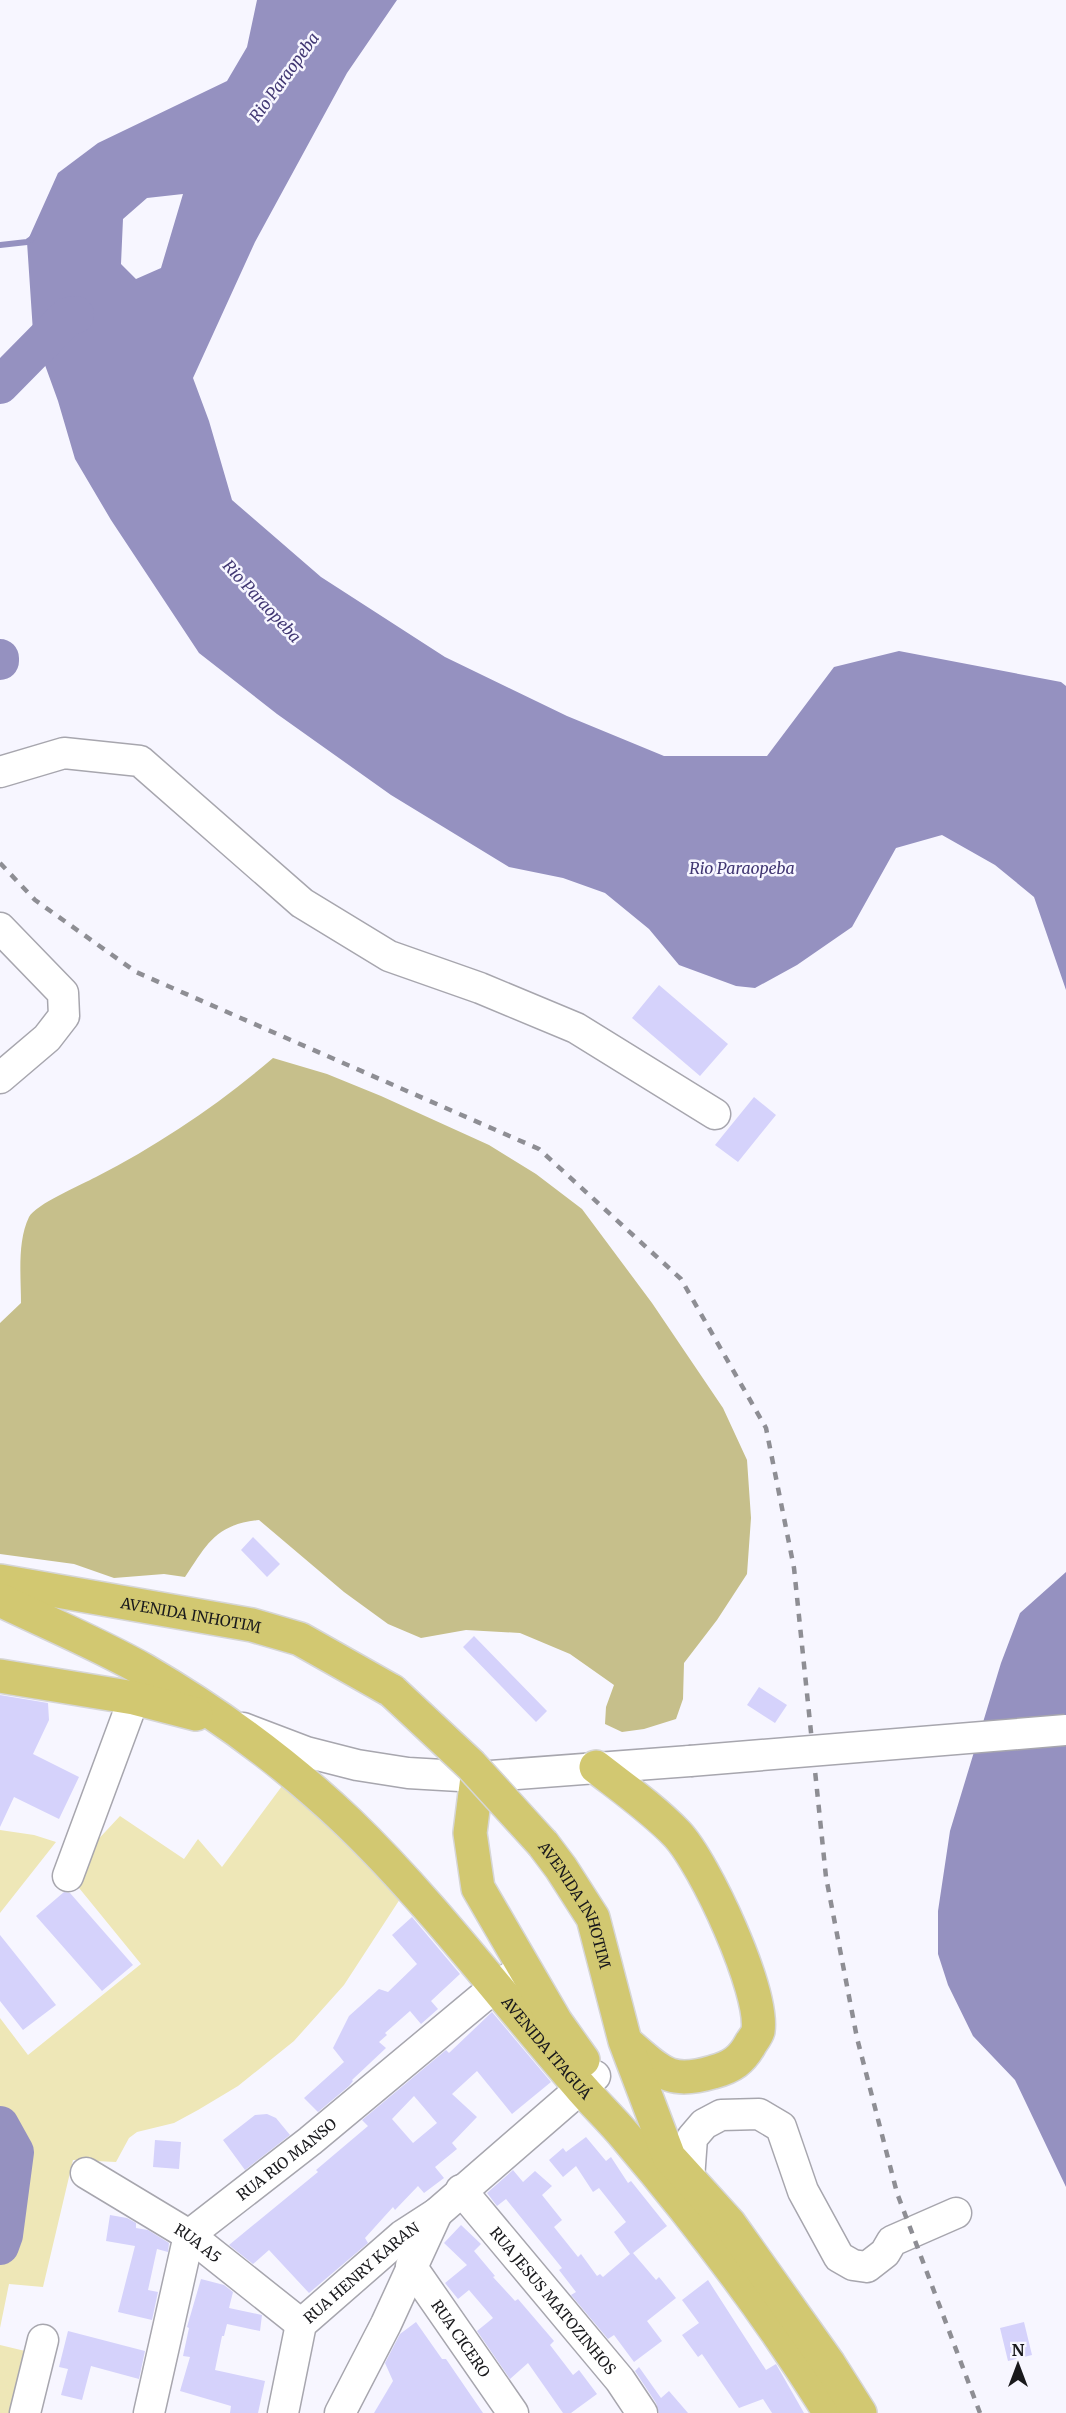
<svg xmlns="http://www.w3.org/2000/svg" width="1066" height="2413" viewBox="0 0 1066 2413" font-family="Merriweather,serif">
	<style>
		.green { fill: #eee7b7 }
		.forest { fill: #c6bf8b }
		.water { fill: #9591c0; fill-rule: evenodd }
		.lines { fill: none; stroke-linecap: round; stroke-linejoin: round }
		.stream { stroke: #9591c0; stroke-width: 6 }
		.river { stroke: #9591c0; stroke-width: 38 }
		.building { fill: #d5d2fb; fill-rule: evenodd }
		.minor-casing { stroke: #a7a6ae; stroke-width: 33 }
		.major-casing { stroke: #d6d6d6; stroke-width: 36 }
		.minor { stroke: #fff; stroke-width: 30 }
		.major { stroke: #d2c871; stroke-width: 33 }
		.rail { stroke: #8e8e94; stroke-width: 4.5; stroke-dasharray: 8 8; stroke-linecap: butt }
		.minor-bridge-casing { stroke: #a7a6ae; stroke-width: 33; stroke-linecap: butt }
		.major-bridge-casing { stroke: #d6d6d6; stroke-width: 36; stroke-linecap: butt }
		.minor-bridge { stroke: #fff; stroke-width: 30 }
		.major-bridge { stroke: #d2c871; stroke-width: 33 }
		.labels { text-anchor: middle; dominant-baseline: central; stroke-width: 5; stroke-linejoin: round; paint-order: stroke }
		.street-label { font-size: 15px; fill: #19191c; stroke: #f7f6ff }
		.water-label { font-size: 16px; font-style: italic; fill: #413773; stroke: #f7f6ff }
	</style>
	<rect width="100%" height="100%" fill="#f7f6ff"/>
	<path class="green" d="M 285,1782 L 400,1899 L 344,1985 L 294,2041 L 238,2086 L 198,2110 L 174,2123 L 137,2132 L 129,2138 L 116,2162 L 73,2160 L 43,2287 L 9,2284 L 0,2328 L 0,2018 L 28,2055 L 141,1964 L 75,1883 L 92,1846 L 120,1816 L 184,1859 L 198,1839 L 222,1867 Z
		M 0,1830 L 34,1835 L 56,1842 L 0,1913 Z
		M 0,2345 L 25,2351 L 11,2413 L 0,2413 Z"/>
	<path class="forest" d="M 273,1058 L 327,1074 L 381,1096 L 489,1145 L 536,1174 L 582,1209 L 652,1303 L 723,1408 L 747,1460 L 751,1518 L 747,1574 L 717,1620 L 684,1663 L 683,1699 L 676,1719 L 644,1729 L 622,1732 L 605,1724 L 606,1707 L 614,1685 L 570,1654 L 520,1633 L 466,1630 L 421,1638 L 388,1624 L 344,1592 L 259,1520 C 215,1525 208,1543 185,1577 L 164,1574 L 114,1578 L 74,1564 L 0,1554 L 0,1323 L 21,1303 C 21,1276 17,1242 29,1217 C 36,1204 81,1185 96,1177 C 160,1144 218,1105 273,1058 Z"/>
	<path class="water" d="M 257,0 L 397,0 L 347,73 L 255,242 L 193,378 L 209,421 L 232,500 L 321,577 L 445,657 L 567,716 L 664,756 L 767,756 L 834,667 L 899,651 L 1061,682 L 1066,686 L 1066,990 L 1034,897 L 995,865 L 942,835 L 896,848 L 852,927 L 797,965 L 755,988 L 736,986 L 679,965 L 649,929 L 605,893 L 563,878 L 509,867 L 391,795 L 277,714 L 199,653 L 111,520 L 75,459 L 58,401 L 33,332 L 27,242 L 58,173 L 98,143 L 227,81 L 247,47 ZM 183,194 L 161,268 L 136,279 L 121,264 L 123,219 L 147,198 Z
		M 1066,1572 L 1066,2187 L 1015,2080 L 973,2036 L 948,1985 L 938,1954 L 938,1911 L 950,1831 L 1001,1663 L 1020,1613 Z"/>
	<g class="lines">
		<path class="stream" d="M 0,245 L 27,242 L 34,237"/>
		<path class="river" d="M 0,385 L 68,316 L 75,315
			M 0,658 L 0,661
			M 0,2125 L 15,2152 L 4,2235 L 0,2246"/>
	</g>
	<path class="building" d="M 659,985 L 728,1044 L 700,1076 L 632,1018 Z
		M 754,1097 L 776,1115 L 738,1162 L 715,1145 Z
		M 253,1537 L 280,1564 L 267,1577 L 241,1550 Z
		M 474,1636 L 547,1711 L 536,1722 L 463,1647 Z
		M 759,1687 L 787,1705 L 775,1723 L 747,1705 Z
		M 0,1695 L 48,1703 L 49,1720 L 33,1754 L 79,1777 L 59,1819 L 14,1797 L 0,1827 Z
		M 64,1892 L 70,1893 L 133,1965 L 102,1991 L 36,1916 Z
		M 412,1917 L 460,1974 L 431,2001 L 438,2009 L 421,2024 L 410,2011 L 385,2033 L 387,2035 L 379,2042 L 386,2048 L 352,2080 L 353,2081 L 349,2086 L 318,2112 L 304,2098 L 344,2062 L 333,2048 L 349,2016 L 379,1989 L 388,1992 L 417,1964 L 392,1935 Z
		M 0,1935 L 56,2005 L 23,2030 L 0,2001 Z
		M 492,2012 L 551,2082 L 512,2114 L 477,2071 L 452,2094 L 477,2117 L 452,2143 L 457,2149 L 435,2167 L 444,2178 L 424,2193 L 418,2186 L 395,2210 L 393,2207 L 365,2238 L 368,2243 L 309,2293 L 269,2250 L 253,2264 L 229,2245 L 318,2172 L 316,2170 L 368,2126 L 362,2120 L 446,2050 L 449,2053 ZM 414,2096 L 437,2123 L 413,2143 L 392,2119 Z
		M 267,2114 L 276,2118 L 290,2135 L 245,2170 L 223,2140 L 255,2115 Z
		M 586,2137 L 606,2161 L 611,2157 L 628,2183 L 631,2181 L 667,2226 L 633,2253 L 656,2280 L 659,2277 L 676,2298 L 647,2321 L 662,2341 L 634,2362 L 614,2335 L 608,2339 L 571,2295 L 576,2292 L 559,2270 L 562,2268 L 506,2199 L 497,2206 L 487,2193 L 513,2170 L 523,2182 L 535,2171 L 552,2186 L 542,2195 L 562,2220 L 554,2227 L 578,2257 L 581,2254 L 597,2276 L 600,2274 L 603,2277 L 630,2254 L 614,2232 L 626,2222 L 599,2188 L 593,2192 L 576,2166 L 563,2177 L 549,2160 L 563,2148 L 566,2152 Z
		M 155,2140 L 181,2142 L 179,2169 L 153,2167 Z
		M 110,2215 L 127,2218 L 136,2223 L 136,2228 L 148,2230 L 169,2243 L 168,2252 L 157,2249 L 148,2290 L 158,2292 L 152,2320 L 118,2312 L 135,2246 L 106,2241 Z
		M 461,2225 L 481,2244 L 474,2251 L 495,2276 L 493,2277 L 515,2301 L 518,2299 L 554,2341 L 550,2345 L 573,2375 L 579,2370 L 597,2394 L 571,2413 L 563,2413 L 528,2363 L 510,2379 L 477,2331 L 493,2318 L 469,2290 L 458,2299 L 445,2283 L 467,2265 L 444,2243 Z
		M 201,2279 L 224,2285 L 233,2292 L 229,2308 L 262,2315 L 260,2331 L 227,2324 L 224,2336 L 222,2336 L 215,2370 L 265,2381 L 258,2413 L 230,2413 L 231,2406 L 180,2391 L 190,2357 L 183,2356 L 189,2328 L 187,2327 Z
		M 708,2280 L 766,2370 L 776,2364 L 804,2413 L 772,2413 L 763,2399 L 739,2408 L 702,2354 L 698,2357 L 682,2335 L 699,2323 L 682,2300 Z
		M 416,2322 L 442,2359 L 446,2359 L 483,2413 L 374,2413 L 393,2381 L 385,2363 L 400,2334 Z
		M 1024,2322 L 1032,2355 L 1008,2361 L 1000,2328 Z
		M 68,2331 L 145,2351 L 139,2379 L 91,2366 L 82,2400 L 61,2395 L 68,2369 L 59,2367 Z
		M 639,2367 L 661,2398 L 669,2391 L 688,2413 L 659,2413 L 656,2403 L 635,2371 Z"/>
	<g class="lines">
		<defs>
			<g id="minor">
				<path d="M 0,772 L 64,753 L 140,761 L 302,903 L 389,956 L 480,988 L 576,1028 L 715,1114"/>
				<path d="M 0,928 L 63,993 L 64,1016 L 47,1038 L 0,1078"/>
				<path d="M 243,1728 L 306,1752 L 357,1765 L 408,1773 L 477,1777 L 690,1761"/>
				<path d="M 68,1876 L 134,1698"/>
				<path id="s1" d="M 86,2173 L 189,2235 L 301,2324"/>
				<path d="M 689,2179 L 692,2138 L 704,2124 L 721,2115 L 759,2114 L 781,2127 L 803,2191 L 839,2257 L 853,2265 L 867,2267 L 885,2253 L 892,2241 L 956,2213"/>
				<path id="s2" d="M 461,2190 L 620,2380 L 642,2413"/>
				<path id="s3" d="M 411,2266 L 513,2413"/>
				<path d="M 25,2413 L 43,2340"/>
				<path id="s4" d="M 149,2413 L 189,2235 L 310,2141 L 496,1986 L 525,1968"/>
				<path id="s5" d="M 283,2413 L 301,2324 L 403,2235 L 437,2213 L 595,2076"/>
				<path d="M 340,2413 L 386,2324 L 437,2213"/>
			</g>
			<g id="major">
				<path id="s6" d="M 0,1581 L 252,1625 L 300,1639 L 392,1691"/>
				<path id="s7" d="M 0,1600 C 48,1623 98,1644 144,1670 C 216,1712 287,1764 348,1822 C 433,1904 504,2000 582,2089 C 596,2105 612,2120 626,2137 C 700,2224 770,2316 830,2413"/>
				<path d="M 0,1676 L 134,1698 L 196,1714"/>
				<path d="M 596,1767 C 623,1788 653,1809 677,1834 C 705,1864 764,1991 758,2031 C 757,2035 753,2040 751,2043 C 742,2060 732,2067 713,2072 C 669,2085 661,2072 629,2045"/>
				<path d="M 477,1777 L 470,1833 L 478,1888 L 556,2022 L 583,2060"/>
				<path id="s8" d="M 543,1844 L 561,1868 L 593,1918 L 625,2041 L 669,2157 L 729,2223 L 829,2364 L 860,2413"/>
			</g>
		</defs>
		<use href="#minor" class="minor-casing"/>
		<use href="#major" class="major-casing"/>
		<use href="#minor" class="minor"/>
		<use href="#major" class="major"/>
		<path class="rail" d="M 0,863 L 35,900 L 136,972 L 539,1149 L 681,1279 L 766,1428 L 794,1568 L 826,1877 L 857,2038 L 897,2193 L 980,2413"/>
		<defs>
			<path id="minor-bridge" d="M 690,1761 L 1066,1730"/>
			<path id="major-bridge" d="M 392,1691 L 471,1765 L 543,1844"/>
		</defs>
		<use href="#minor-bridge" class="minor-bridge-casing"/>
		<use href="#major-bridge" class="major-bridge-casing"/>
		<use href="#minor-bridge" class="minor-bridge"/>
		<use href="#major-bridge" class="major-bridge"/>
	</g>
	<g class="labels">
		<g class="street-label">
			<text stroke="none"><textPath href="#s6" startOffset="194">AVENIDA INHOTIM</textPath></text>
			<text stroke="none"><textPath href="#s8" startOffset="70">AVENIDA INHOTIM</textPath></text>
			<text stroke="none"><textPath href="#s7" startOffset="716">AVENIDA ITAGUÁ</textPath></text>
			<text stroke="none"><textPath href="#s4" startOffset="306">RUA RIO MANSO</textPath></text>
			<text stroke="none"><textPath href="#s1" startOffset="132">RUA A5</textPath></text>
			<text stroke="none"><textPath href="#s5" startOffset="170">RUA HENRY KARAN</textPath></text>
			<text stroke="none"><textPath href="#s2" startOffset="144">RUA JESUS MATOZINHOS</textPath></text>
			<text stroke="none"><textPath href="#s3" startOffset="88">RUA CICERO</textPath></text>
		</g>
		<g class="water-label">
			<text transform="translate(284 77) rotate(-54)">Rio Paraopeba</text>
			<text transform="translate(262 601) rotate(47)">Rio Paraopeba</text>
			<text x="742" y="868">Rio Paraopeba</text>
		</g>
	</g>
	<g transform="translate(1018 2365)" stroke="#f7f6ff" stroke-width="4.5" paint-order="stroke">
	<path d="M0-4.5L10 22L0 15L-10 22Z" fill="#19191c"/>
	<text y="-9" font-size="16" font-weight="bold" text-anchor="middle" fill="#19191c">N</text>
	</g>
</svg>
